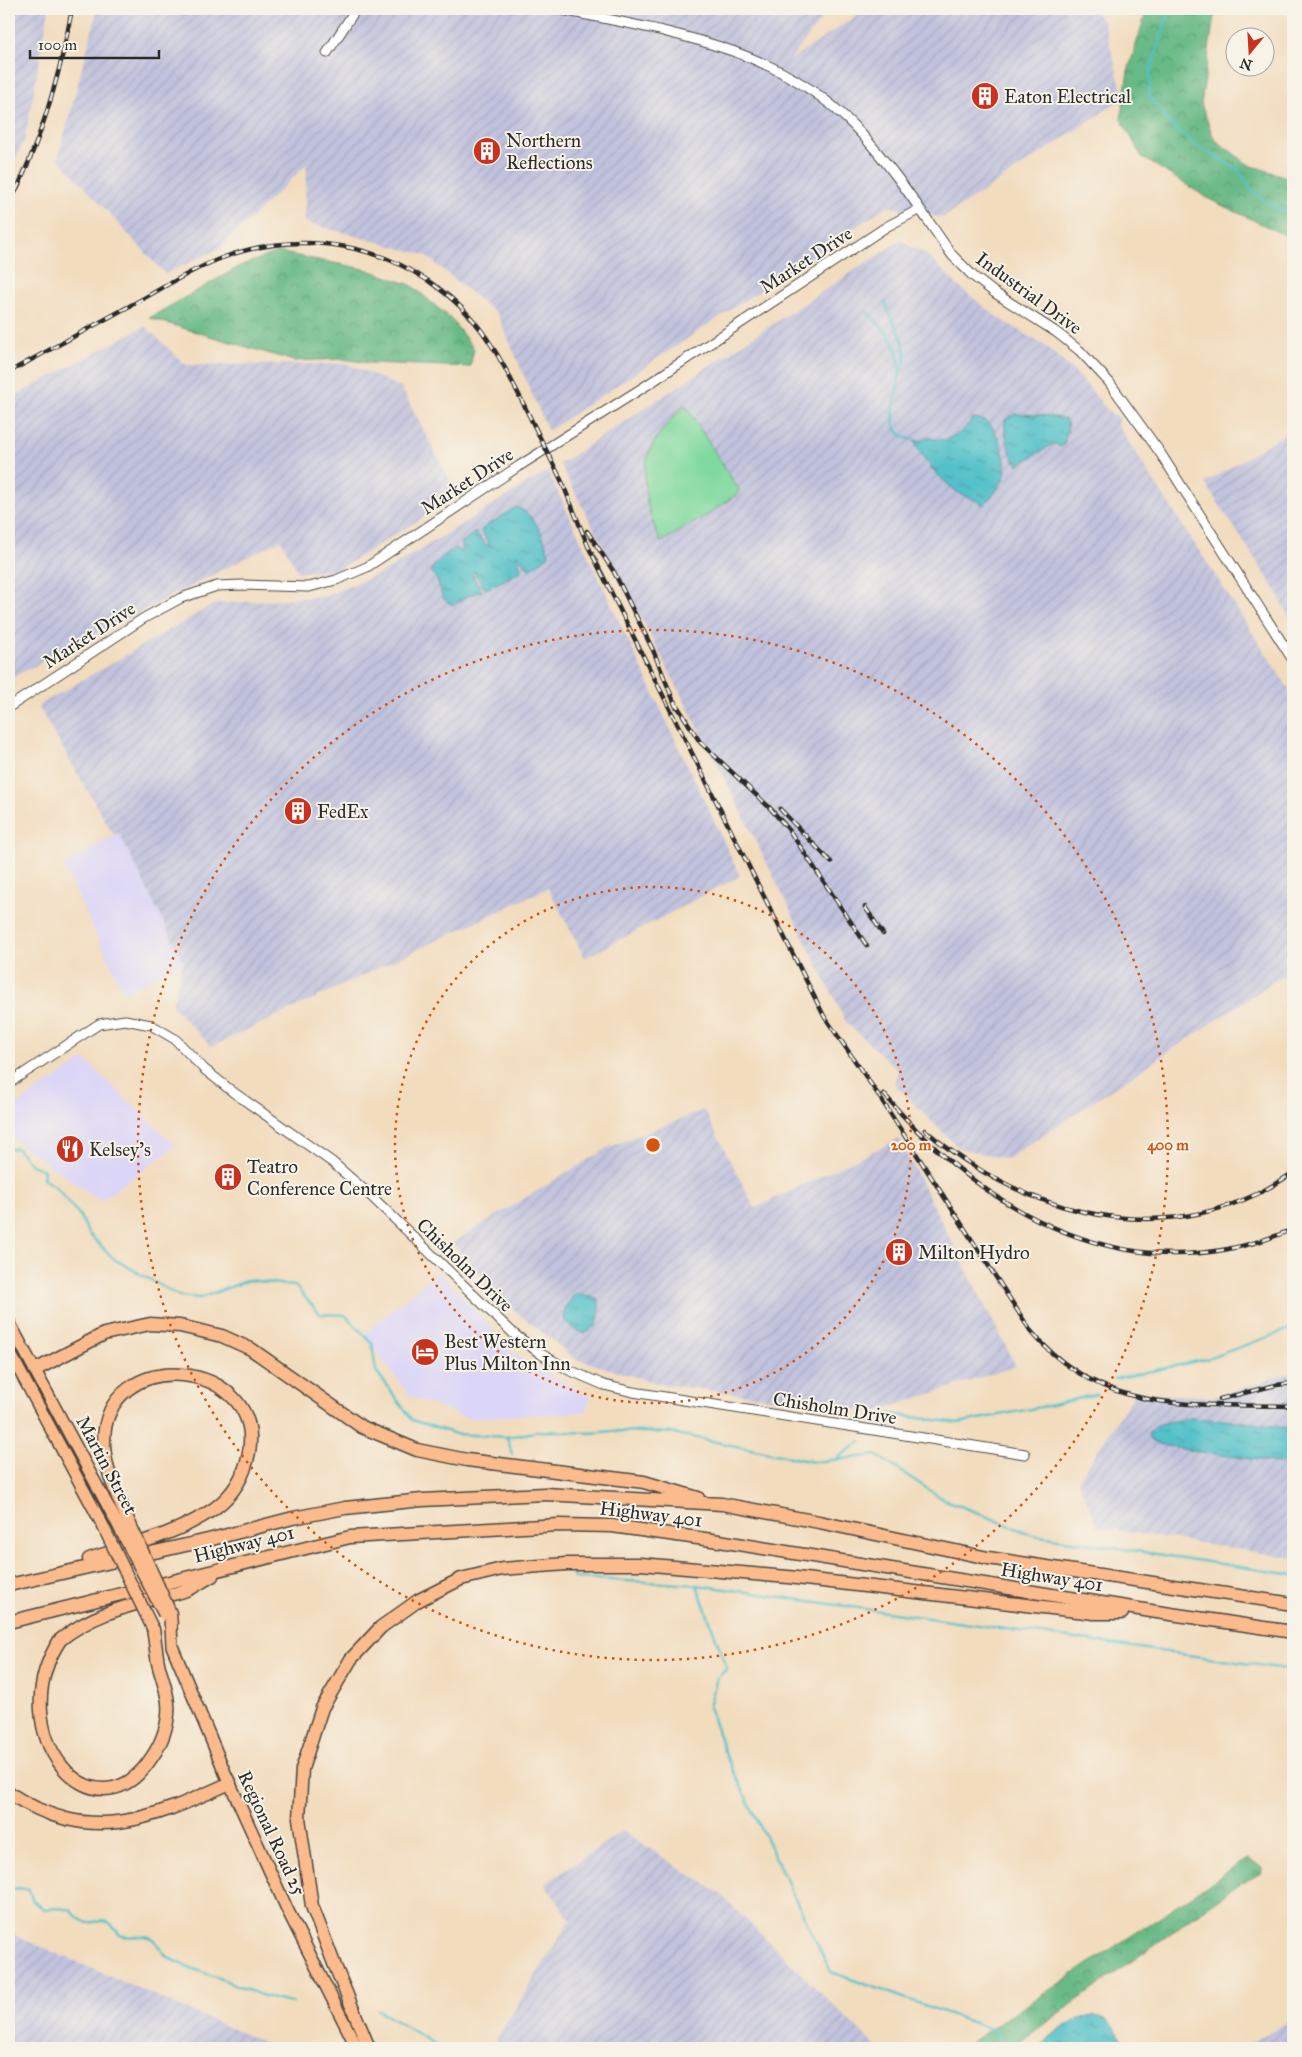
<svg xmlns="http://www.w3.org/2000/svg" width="1302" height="2057" viewBox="0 0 1302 2057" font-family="'IM FELL Great Primer',serif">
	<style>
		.built { fill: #dbd6f7 }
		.industrial { fill: url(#industrial-furrows) }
		.grass { fill: #80d99e; stroke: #568264 }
		.forest { fill: url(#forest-crowns); stroke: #4a7258 }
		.water { fill: url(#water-ripples); stroke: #3f767a }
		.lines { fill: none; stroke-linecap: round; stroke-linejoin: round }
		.stream { stroke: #53c1c9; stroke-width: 2.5 }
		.minor-casing { stroke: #494641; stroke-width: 11 }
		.major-casing { stroke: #494641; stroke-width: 14 }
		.highway-casing { stroke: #494641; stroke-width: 15 }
		.minor { stroke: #fff; stroke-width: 9 }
		.major { stroke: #fbbb8c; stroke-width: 11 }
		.highway { stroke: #fbbb8c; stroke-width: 12 }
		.rail-casing { stroke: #2b2b2b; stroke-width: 4.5 }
		.rail { stroke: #f7f3e8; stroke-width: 2.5; stroke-dasharray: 8; stroke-linecap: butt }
		.major-bridge-casing { stroke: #494641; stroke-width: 14; stroke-linecap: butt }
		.highway-bridge-casing { stroke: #494641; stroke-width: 15; stroke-linecap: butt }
		.major-bridge { stroke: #fbbb8c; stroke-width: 11 }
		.highway-bridge { stroke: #fbbb8c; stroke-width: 12 }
		.ring { fill: none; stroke: #d5540f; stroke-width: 2.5; stroke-dasharray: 2.5 5 }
		.labels { text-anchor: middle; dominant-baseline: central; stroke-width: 4; stroke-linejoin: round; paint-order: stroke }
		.poi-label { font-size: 19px; fill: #2b2b2b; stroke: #f7f3e8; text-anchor: start }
		.street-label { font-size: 19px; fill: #2b2b2b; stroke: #f7f3e8 }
		.centre { fill: #d5540f; stroke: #f7f3e8; stroke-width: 2.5 }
		.ring-label { font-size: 15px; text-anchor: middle; font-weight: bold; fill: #d5540f; stroke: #f7f3e8; stroke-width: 4; stroke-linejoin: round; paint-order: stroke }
	</style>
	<defs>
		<pattern id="industrial-furrows" width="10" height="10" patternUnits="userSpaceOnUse" patternTransform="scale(1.25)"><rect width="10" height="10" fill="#c1c2dd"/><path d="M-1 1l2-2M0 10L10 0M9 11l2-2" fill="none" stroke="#a6a7be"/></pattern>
		<pattern id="forest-crowns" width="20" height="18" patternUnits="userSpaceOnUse" patternTransform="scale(1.25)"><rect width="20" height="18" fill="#68b985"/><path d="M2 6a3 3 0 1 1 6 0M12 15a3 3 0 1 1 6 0" fill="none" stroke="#56976d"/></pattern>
		<pattern id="water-ripples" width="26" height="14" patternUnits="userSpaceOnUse" patternTransform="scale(1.25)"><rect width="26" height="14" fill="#53c1c9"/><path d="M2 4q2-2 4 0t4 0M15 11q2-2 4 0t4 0" fill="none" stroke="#459da3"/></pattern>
	</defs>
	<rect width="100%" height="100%" fill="#f7f3e8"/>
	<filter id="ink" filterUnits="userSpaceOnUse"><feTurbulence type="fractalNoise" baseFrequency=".02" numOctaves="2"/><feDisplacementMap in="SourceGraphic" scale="10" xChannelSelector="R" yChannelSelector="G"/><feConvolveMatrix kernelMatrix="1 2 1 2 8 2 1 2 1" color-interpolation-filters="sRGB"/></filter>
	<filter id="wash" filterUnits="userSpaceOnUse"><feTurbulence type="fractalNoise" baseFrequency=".0096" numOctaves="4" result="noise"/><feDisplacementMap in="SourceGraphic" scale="20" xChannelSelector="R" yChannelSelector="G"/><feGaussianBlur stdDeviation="1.12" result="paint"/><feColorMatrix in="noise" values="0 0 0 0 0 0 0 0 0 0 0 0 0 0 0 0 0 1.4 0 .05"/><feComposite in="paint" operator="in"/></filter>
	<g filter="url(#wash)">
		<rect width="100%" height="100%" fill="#f2dcbe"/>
		<path class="built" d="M 119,833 L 183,962 L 124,993 L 63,865 Z
			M 84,1059 L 176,1146 L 100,1201 L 9,1136 L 9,1110 Z
			M 438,1271 L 516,1355 L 590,1397 L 586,1412 L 467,1418 L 410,1396 L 363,1335 Z"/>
		<path class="industrial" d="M 9,9 L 49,9 L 25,139 L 9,173 Z
			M 98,9 L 829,9 L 789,61 L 866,9 L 1093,9 L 1104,23 L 1124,98 L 943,218 L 887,206 L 548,431 L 498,315 L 425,255 L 304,222 L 307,164 L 220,248 L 165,274 L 58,158 Z
			M 901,240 L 911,247 L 925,253 L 958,286 L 997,317 L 1047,347 L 1078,375 L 1109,412 L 1119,417 L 1118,426 L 1293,695 L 1293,969 L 1007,1159 L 959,1148 L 894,1084 L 898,1070 L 846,1022 L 717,763 L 560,464 Z
			M 145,326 L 186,365 L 348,364 L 401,387 L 458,496 L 336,571 L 298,572 L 281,540 L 9,679 L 9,399 Z
			M 1293,429 L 1293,624 L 1277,592 L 1205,483 Z
			M 548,471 L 740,876 L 585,958 L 548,888 L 211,1047 L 172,1005 L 183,961 L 119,833 L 113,834 L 38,706 L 214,604 L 325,596 L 384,572 Z
			M 704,1110 L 755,1208 L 899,1139 L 1016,1366 L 875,1412 L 660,1384 L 576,1359 L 509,1306 L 452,1243 L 607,1148 Z
			M 1293,1372 L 1293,1558 L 1098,1527 L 1078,1481 L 1135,1393 L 1214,1397 Z
			M 622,1831 L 718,1892 L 877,2048 L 491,2048 L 570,1920 L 545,1884 Z
			M 9,1933 L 277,2048 L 9,2048 Z
			M 1293,2020 L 1293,2048 L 1241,2048 Z"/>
		<path class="grass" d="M 685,405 L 739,490 L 736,495 L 705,516 L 661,542 C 648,517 638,475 651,448 C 659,432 672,418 685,405 Z"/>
		<path class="forest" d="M 1147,9 L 1215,9 L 1201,104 L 1214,139 L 1249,165 L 1293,179 L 1293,239 L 1209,199 L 1142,157 L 1121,119 L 1128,71 Z
			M 278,252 L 365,269 L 411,285 L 451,319 L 474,349 L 470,367 L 369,363 L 342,359 L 294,361 L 149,318 L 242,265 Z
			M 1247,1859 L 1263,1868 L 1261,1873 L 1242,1882 L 1210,1905 L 1011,2048 L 962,2048 Z"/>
		<path class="water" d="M 1015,414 L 1041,415 L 1065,419 C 1071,427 1065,436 1064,445 L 1060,447 L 1055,443 L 1018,465 C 1009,455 1004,433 1005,420 Z
			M 973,418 C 978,419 985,420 988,423 C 999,432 1009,464 1004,477 C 999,488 991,498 983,505 C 975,498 964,497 956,491 C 939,478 922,459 914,440 L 919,441 L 928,437 C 948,445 962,433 973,418 Z
			M 516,507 C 534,513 545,538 549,555 L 530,570 L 517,555 L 521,571 L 489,588 L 484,588 L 474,571 L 472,575 L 482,591 L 470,595 L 453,605 C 439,598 443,594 438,582 C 436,578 433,574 431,571 C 437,560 445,555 455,548 L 462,553 L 462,542 L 475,532 L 489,547 L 489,544 L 481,530 Z
			M 576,1293 L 599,1299 L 599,1317 L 596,1326 L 584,1333 L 574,1330 L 564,1320 L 566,1306 Z
			M 1191,1418 L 1238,1421 L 1293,1429 L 1293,1465 L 1187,1450 L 1158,1444 L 1150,1440 L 1148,1435 C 1155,1421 1177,1421 1191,1418 Z
			M 1095,2016 C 1113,2018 1118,2034 1126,2048 L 1040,2048 C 1053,2032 1074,2017 1095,2016 Z"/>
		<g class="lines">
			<path class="stream" d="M 1170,9 L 1151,68 L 1149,95 L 1170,124 L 1191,142 L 1238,170 L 1255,194 L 1277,208 L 1293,213
				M 885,302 C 891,324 918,352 899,373
				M 867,312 C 878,323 893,337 897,352 C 899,360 900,370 899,379 C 897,402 880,433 914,440
				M 9,1149 L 17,1148 L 31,1165 L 44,1170 L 43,1179 L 56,1187 L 80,1216 L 89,1234 L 114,1259 L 179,1296 L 200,1298 L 249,1280 L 295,1286 L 320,1314 L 345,1315 L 372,1343 L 376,1371 L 412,1420 L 456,1434 L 507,1437 L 541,1431 L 591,1433 L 613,1431 L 672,1433 L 814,1462 L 876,1455 L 943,1499 L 1033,1535 L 1293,1575
				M 1114,1379 L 1207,1359 L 1293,1328
				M 889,1414 L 958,1423 L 1052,1405 L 1097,1394
				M 507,1437 L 512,1454
				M 835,1460 L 861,1441
				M 572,1575 L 575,1578 L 697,1585 L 1293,1670
				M 697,1585 L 727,1669 L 717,1678 L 709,1707 L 726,1756 L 831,1972 L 994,2030 L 1006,2048
				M 9,1891 L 18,1888 L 29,1890 L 33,1901 L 44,1909 L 59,1908 L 71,1910 L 78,1918 L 87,1923 C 105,1920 110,1918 119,1935 C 130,1939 140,1934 149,1937 C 158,1940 160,1952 167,1956 C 181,1966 200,1971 216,1977 C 242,1987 265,1999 293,2003
				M 378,2010 L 441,2048"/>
		</g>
	</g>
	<g filter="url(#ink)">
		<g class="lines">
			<defs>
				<path id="minor" d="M 558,9 C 661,31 776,45 853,125 C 891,164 921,211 952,255 L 973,276 L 995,293 L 1056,332 L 1080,351 L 1109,382 L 1159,451 L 1293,660
					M 327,53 L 356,9
					M 9,707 L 144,618 L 181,598 L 217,586 L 242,585 L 309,587 L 336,580 L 367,567 L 519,466 L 647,385 L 886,227 L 918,210
					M 9,1083 L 99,1024 L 125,1020 L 151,1025 L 175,1039 L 204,1069 L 233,1092 L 332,1162 L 370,1195 L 514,1334 L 541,1354 L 569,1370 L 604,1385 L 633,1392 L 1025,1454"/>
				<path id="major" d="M 9,1322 L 116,1521
					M 9,1351 L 102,1524
					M 171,1626 L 172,1646 L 226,1775 L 288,1911 L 357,2048"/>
				<path id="highway" d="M 35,1370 L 104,1334 L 150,1324 L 180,1326 L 222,1336 L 251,1349 L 362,1427 L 417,1450 L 467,1460 L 644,1482 L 698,1498
					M 89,1559 C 131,1545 179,1534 215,1508 C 234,1494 245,1475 249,1452 C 265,1360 104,1342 104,1442 C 104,1468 117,1495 127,1518
					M 9,1585 L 208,1540 L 293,1518 L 345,1508 L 422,1500 L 545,1494 L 722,1504 L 819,1522 L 988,1558 L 1293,1604
					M 9,1622 L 350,1537 L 559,1525 L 612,1526 L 719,1541 L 1157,1612 L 1293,1632
					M 153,1629 C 155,1640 156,1652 158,1663 C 161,1676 167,1690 168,1703 C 170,1721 162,1743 152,1757 C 94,1846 0,1731 60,1640 C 89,1616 124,1607 160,1597 C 169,1595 180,1593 189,1589 C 197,1585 204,1580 212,1576
					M 9,1793 C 90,1846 149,1820 230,1783
					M 369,2048 L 335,1966 L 312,1906 L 299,1818 L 302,1769 L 322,1708 L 351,1659 L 381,1627 L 419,1600 L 461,1579 L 502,1569 L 566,1564 L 641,1564 L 788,1577 L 1094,1613 L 1122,1613"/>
			</defs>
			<use href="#minor" class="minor-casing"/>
			<use href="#major" class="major-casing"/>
			<use href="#highway" class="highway-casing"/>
			<use href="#minor" class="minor"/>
			<use href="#major" class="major"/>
			<use href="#highway" class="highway"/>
			<defs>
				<path id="rail" d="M 9,205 C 40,144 60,76 72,9
					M 9,372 C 51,349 93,326 135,303 C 163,288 192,269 222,258 C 275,238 332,238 385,258 C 422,273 457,298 481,330 C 498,353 511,379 524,405 C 537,432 551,459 564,486
					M 562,482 L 588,546 L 824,1016 L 877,1093 L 1030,1330 C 1102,1417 1191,1403 1293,1406
					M 587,531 L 614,572 L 653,650 L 676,707
					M 674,701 L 700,742 L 770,808 L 789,830 L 867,946
					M 780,809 L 831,862
					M 865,907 L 883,934
					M 884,1094 C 987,1217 1134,1297 1293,1229
					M 925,1130 C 1016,1208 1143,1248 1257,1194 C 1270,1188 1281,1180 1293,1173
					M 1220,1399 L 1276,1385 L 1293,1383"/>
			</defs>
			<use href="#rail" class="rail-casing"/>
			<use href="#rail" class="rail"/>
			<defs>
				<path id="major-bridge" d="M 116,1521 L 164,1614
					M 102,1524 L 153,1629"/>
				<path id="highway-bridge" d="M 127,1518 L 170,1613 L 171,1626"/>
			</defs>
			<use href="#major-bridge" class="major-bridge-casing"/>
			<use href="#highway-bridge" class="highway-bridge-casing"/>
			<use href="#major-bridge" class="major-bridge"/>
			<use href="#highway-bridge" class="highway-bridge"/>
		</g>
	</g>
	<g class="ring">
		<circle cx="653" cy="1145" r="258"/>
		<circle cx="653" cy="1145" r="515"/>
	</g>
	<defs>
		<symbol id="building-disc" viewBox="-11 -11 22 22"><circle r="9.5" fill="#c8321e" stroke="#f7f3e8"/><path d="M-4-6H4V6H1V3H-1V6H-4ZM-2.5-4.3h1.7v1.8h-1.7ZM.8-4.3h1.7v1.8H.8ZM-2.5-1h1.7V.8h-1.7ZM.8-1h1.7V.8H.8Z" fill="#fff"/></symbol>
		<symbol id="restaurant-disc" viewBox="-11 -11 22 22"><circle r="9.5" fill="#c8321e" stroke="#f7f3e8"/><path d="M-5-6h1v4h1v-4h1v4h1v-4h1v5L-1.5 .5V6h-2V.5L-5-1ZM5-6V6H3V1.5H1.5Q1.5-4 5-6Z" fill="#fff"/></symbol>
		<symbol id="hotel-disc" viewBox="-11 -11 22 22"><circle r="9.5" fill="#c8321e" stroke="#f7f3e8"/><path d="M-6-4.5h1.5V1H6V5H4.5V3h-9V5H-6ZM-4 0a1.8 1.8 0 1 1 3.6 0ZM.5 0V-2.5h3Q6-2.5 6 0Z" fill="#fff"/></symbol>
	</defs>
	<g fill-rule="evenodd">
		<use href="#building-disc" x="969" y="80" width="32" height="32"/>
		<use href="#building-disc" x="471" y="135" width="32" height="32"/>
		<use href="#building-disc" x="282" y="795" width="32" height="32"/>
		<use href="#restaurant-disc" x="54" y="1133" width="32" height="32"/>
		<use href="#building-disc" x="212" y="1161" width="32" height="32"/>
		<use href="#building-disc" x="883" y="1236" width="32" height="32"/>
		<use href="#hotel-disc" x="409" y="1336" width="32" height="32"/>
	</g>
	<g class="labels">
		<g class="poi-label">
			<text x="1004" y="96">Eaton Electrical</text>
			<text x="506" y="140">Northern<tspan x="506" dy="22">Reflections</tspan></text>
			<text x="317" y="811">FedEx</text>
			<text x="89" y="1149">Kelsey's</text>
			<text x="247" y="1166">Teatro<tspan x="247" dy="22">Conference Centre</tspan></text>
			<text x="918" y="1252">Milton Hydro</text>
			<text x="444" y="1341">Best Western<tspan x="444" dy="22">Plus Milton Inn</tspan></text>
		</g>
		<g class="street-label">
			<text transform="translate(806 260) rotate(-33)">Market Drive</text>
			<text transform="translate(1029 293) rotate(36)">Industrial Drive</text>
			<text transform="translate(467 481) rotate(-33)">Market Drive</text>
			<text transform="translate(89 635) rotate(-33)">Market Drive</text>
			<text transform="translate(465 1265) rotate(44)">Chisholm Drive</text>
			<text transform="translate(835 1408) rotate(9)">Chisholm Drive</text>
			<text transform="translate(107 1465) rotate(62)">Martin Street</text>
			<text transform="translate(651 1514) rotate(7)">Highway 401</text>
			<text transform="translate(244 1544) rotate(-14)">Highway 401</text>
			<text transform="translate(1052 1577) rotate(9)">Highway 401</text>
			<text transform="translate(272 1833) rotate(65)">Regional Road 25</text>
		</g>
	</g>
	<circle cx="653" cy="1145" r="8" class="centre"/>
	<g class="ring-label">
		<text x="911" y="1150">200 m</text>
		<text x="1168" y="1150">400 m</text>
	</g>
	<rect width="1302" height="2057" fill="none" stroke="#f7f3e8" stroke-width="30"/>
	<g transform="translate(1250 52) rotate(198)"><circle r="24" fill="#f7f3e8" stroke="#a5a39c"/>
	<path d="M0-4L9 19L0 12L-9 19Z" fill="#c8321e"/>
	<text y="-8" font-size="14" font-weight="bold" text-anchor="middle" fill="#2b2b2b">N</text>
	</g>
	<path d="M30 50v8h129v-8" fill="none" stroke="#2b2b2b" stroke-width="2.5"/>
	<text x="38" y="50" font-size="15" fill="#2b2b2b" stroke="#f7f3e8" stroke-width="4" paint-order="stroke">100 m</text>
</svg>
